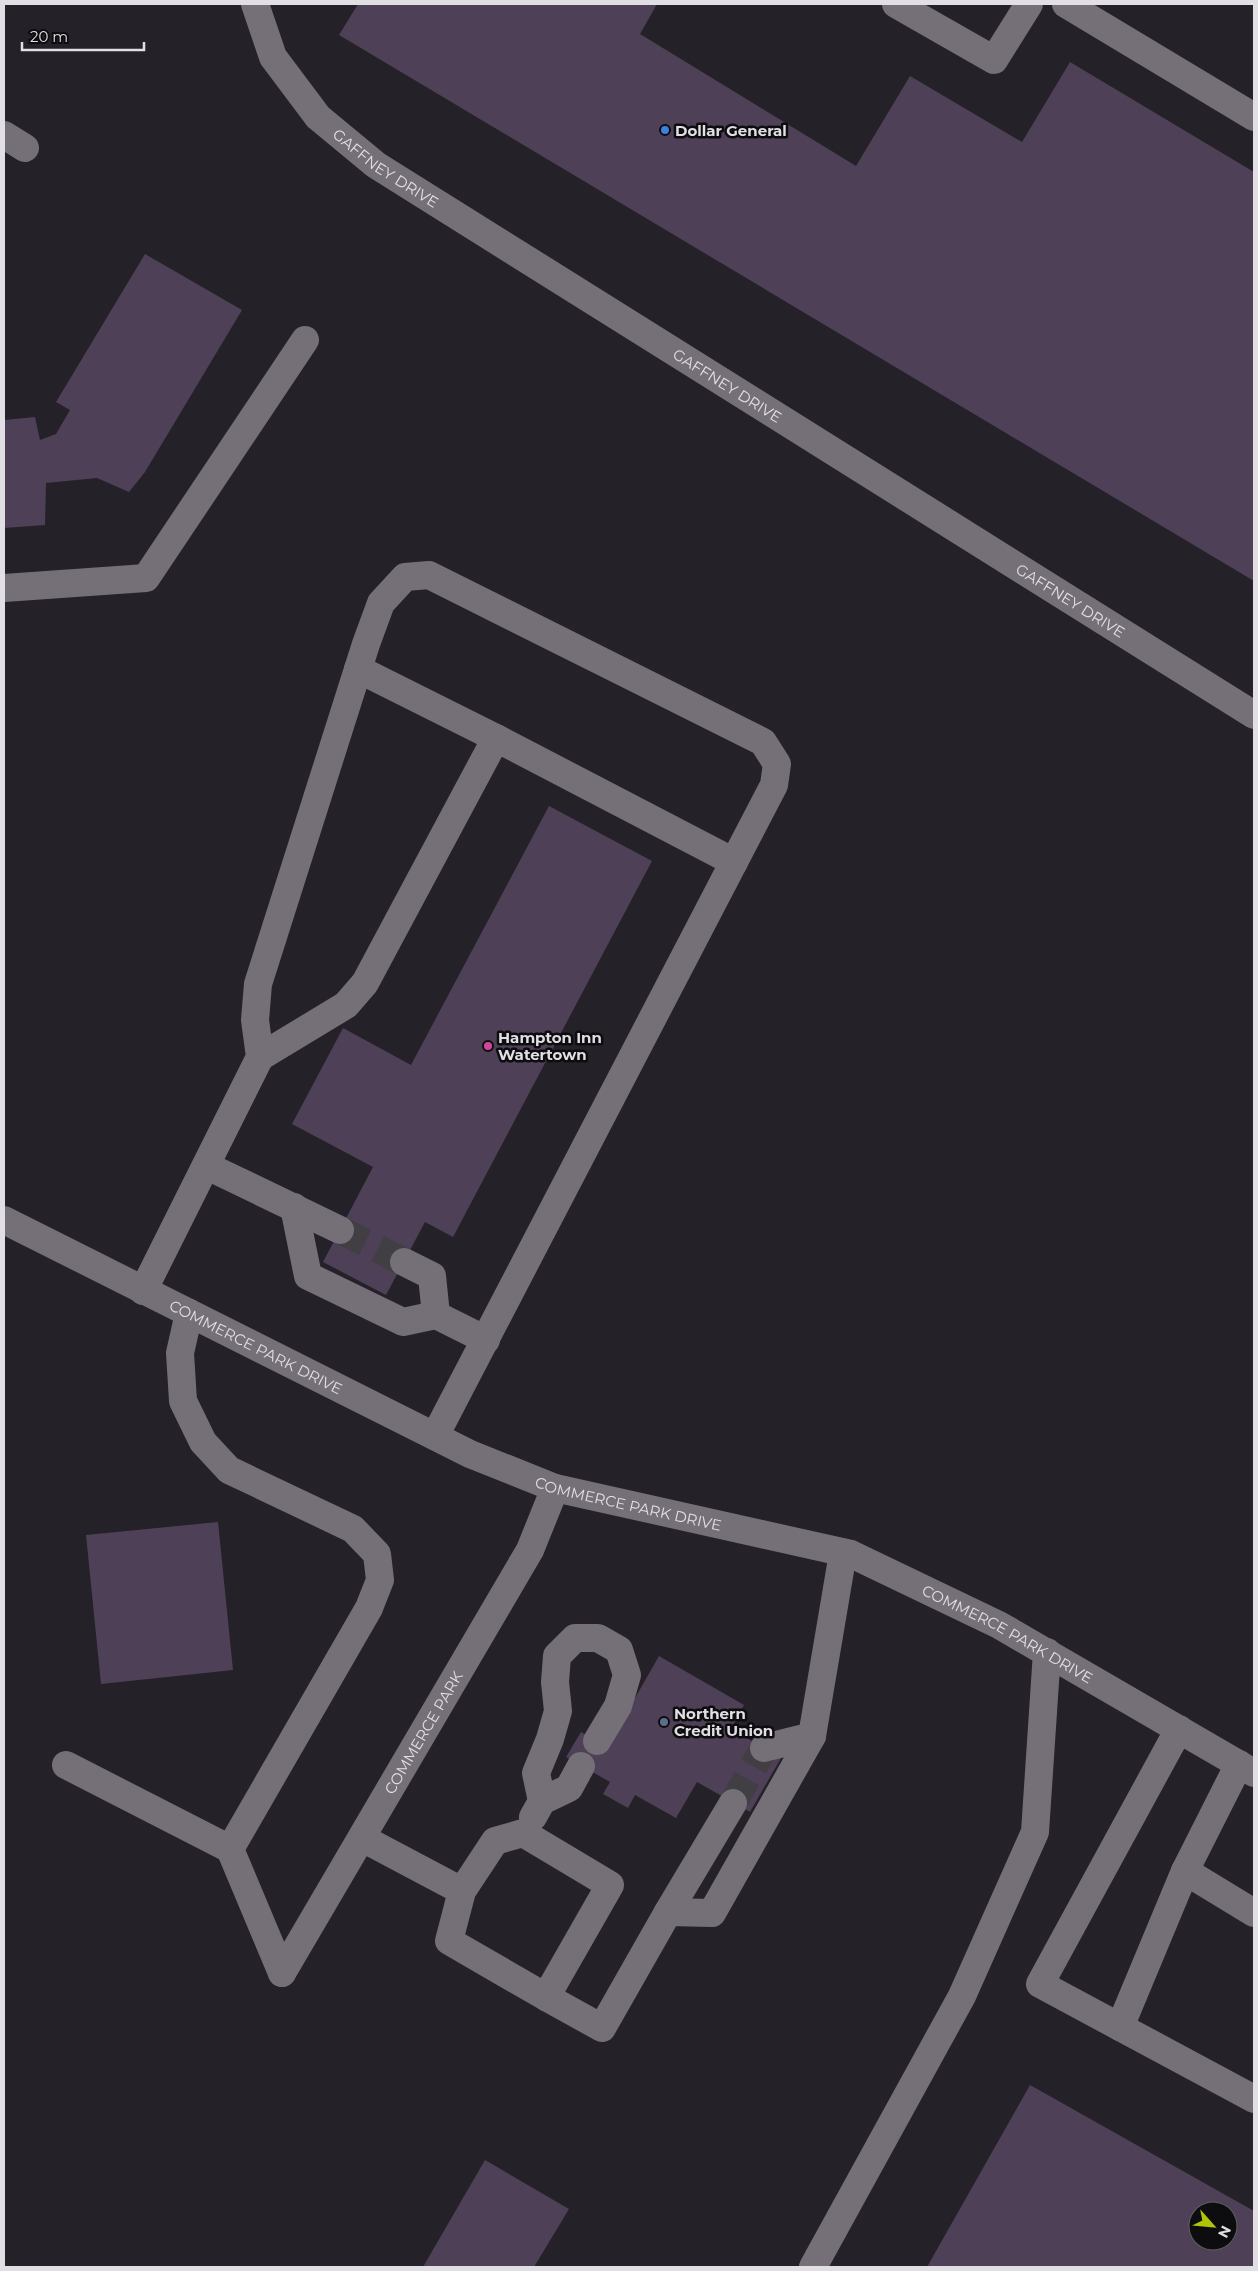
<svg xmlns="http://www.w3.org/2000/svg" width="1258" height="2271" viewBox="0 0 1258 2271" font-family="Montserrat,sans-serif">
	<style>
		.building { fill: #4e4057; fill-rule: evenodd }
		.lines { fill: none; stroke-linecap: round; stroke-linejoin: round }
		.minor-tunnel { stroke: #413e44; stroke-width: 28; stroke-dasharray: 28 14; stroke-linecap: butt }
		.minor { stroke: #757078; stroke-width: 28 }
		.shop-dot { fill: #3f7fe0; stroke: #0d0c0e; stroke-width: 2 }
		.hotel-dot { fill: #d1479c; stroke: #0d0c0e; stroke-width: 2 }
		.service-dot { fill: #5c6f8a; stroke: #0d0c0e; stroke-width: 2 }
		.labels { text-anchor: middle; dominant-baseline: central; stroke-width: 5; stroke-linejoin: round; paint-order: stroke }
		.poi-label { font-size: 15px; font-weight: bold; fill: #e2dfe4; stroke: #0d0c0e; text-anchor: start }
		.street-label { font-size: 15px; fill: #e2dfe4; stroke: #0d0c0e }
	</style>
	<rect width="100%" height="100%" fill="#252128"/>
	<path class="building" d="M 358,4 L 657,4 L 640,34 L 856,166 L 910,76 L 1022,142 L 1070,62 L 1254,172 L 1254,581 L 339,35 Z
		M 145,254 L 242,310 L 145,472 L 129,492 L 97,478 L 46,483 L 45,525 L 4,528 L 4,420 L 35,417 L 40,440 L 56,434 L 70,410 L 56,402 Z
		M 549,806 L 652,861 L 453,1237 L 425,1222 L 386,1295 L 323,1262 L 373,1167 L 292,1124 L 343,1028 L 411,1065 Z
		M 218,1522 L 233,1670 L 101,1684 L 86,1535 Z
		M 659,1656 L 744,1705 L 731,1729 L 781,1758 L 750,1812 L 697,1782 L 676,1818 L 635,1795 L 628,1808 L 603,1794 L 610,1782 L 566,1757 L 581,1732 L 607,1747 Z
		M 1030,2085 L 1254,2211 L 1254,2267 L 927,2267 ZM 1198,2211 L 1228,2211 L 1228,2241 L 1198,2241 Z
		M 485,2160 L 569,2209 L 534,2267 L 423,2267 Z"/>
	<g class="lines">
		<path class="minor-tunnel" d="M 340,1230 L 404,1262
			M 733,1803 L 764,1748"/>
		<g class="minor">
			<path id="s1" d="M 255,4 L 273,57 L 318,117 L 376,165 L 1254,715"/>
			<path d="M 896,4 L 994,60 L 1029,4"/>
			<path d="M 1066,4 L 1254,117"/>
			<path d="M 4,135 L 25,148"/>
			<path d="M 4,588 L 146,578 L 305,340"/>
			<path d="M 358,669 L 496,738"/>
			<path d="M 260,1057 L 346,1005 L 365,983 L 496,738 L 734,862"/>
			<path d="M 207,1166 L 340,1230"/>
			<path d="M 294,1207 L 308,1276 L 403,1322 L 436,1315 L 486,1340"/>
			<path id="s2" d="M 4,1220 L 470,1454 L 555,1488 L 851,1554 L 999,1625 L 1254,1773"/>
			<path d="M 404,1262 L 432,1276 L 436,1315"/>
			<path d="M 143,1291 L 260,1057 L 255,1020 L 258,984 L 366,644 L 381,603 L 405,577 L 429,575 L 763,742 L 777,764 L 774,785 L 435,1436"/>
			<path d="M 189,1313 L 180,1353 L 183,1401 L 203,1442 L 229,1470 L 353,1529 L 377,1554 L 380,1580 L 369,1608 L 230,1849 L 282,1973"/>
			<path d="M 1179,1729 L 1040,1984 L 1254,2099"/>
			<path d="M 764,1748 L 812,1736"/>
			<path d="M 1239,1764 L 1185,1871 L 1254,1913"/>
			<path d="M 66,1765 L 230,1849"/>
			<path d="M 542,1801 L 536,1773 L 550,1739 L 558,1711 L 555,1682 L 557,1656 L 575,1638 L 598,1638 L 619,1650 L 627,1675 L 618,1706 L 597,1741"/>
			<path d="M 533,1817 L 542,1801 L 569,1788 L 581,1766"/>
			<path d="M 362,1838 L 462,1891 L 495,1841 L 523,1833 L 610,1885 L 546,1997 L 449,1941 L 462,1891"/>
			<path d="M 668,1912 L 733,1803"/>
			<path id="s3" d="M 282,1973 L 530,1550 L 555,1488"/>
			<path d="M 546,1997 L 602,2028 L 668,1912 L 712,1913 L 812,1736 L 843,1553"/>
			<path d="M 1120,2027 L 1185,1871"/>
			<path d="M 813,2267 L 962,1996 L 1035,1832 L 1047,1652"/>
		</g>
	</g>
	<circle class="shop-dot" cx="665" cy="130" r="5"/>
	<circle class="hotel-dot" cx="488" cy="1046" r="5"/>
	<circle class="service-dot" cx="664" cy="1722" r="5"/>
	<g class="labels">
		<g class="poi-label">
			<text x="675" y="130">Dollar General</text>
			<text x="498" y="1037">Hampton Inn<tspan x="498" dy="17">Watertown</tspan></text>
			<text x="674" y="1713">Northern<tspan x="674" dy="17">Credit Union</tspan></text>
		</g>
		<g class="street-label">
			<text stroke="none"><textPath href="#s1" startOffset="216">GAFFNEY DRIVE</textPath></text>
			<text stroke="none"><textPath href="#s1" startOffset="621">GAFFNEY DRIVE</textPath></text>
			<text stroke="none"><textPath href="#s1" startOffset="1026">GAFFNEY DRIVE</textPath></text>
			<text stroke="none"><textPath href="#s2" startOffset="282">COMMERCE PARK DRIVE</textPath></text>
			<text stroke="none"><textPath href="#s2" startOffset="688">COMMERCE PARK DRIVE</textPath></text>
			<text stroke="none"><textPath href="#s2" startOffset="1092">COMMERCE PARK DRIVE</textPath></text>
			<text stroke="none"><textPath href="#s3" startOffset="279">COMMERCE PARK</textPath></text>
		</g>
	</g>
	<rect width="1258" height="2271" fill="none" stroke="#e2dfe4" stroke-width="10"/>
	<g transform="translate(1213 2226) rotate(117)"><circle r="24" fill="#0d0c0e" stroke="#626064"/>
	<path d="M0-4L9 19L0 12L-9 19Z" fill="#afc505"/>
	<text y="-8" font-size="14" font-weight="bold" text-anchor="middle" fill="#e2dfe4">N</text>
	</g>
	<path d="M22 42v8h122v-8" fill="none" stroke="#e2dfe4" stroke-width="2.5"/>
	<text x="30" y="42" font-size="15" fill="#e2dfe4" stroke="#0d0c0e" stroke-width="4" paint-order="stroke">20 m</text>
</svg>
